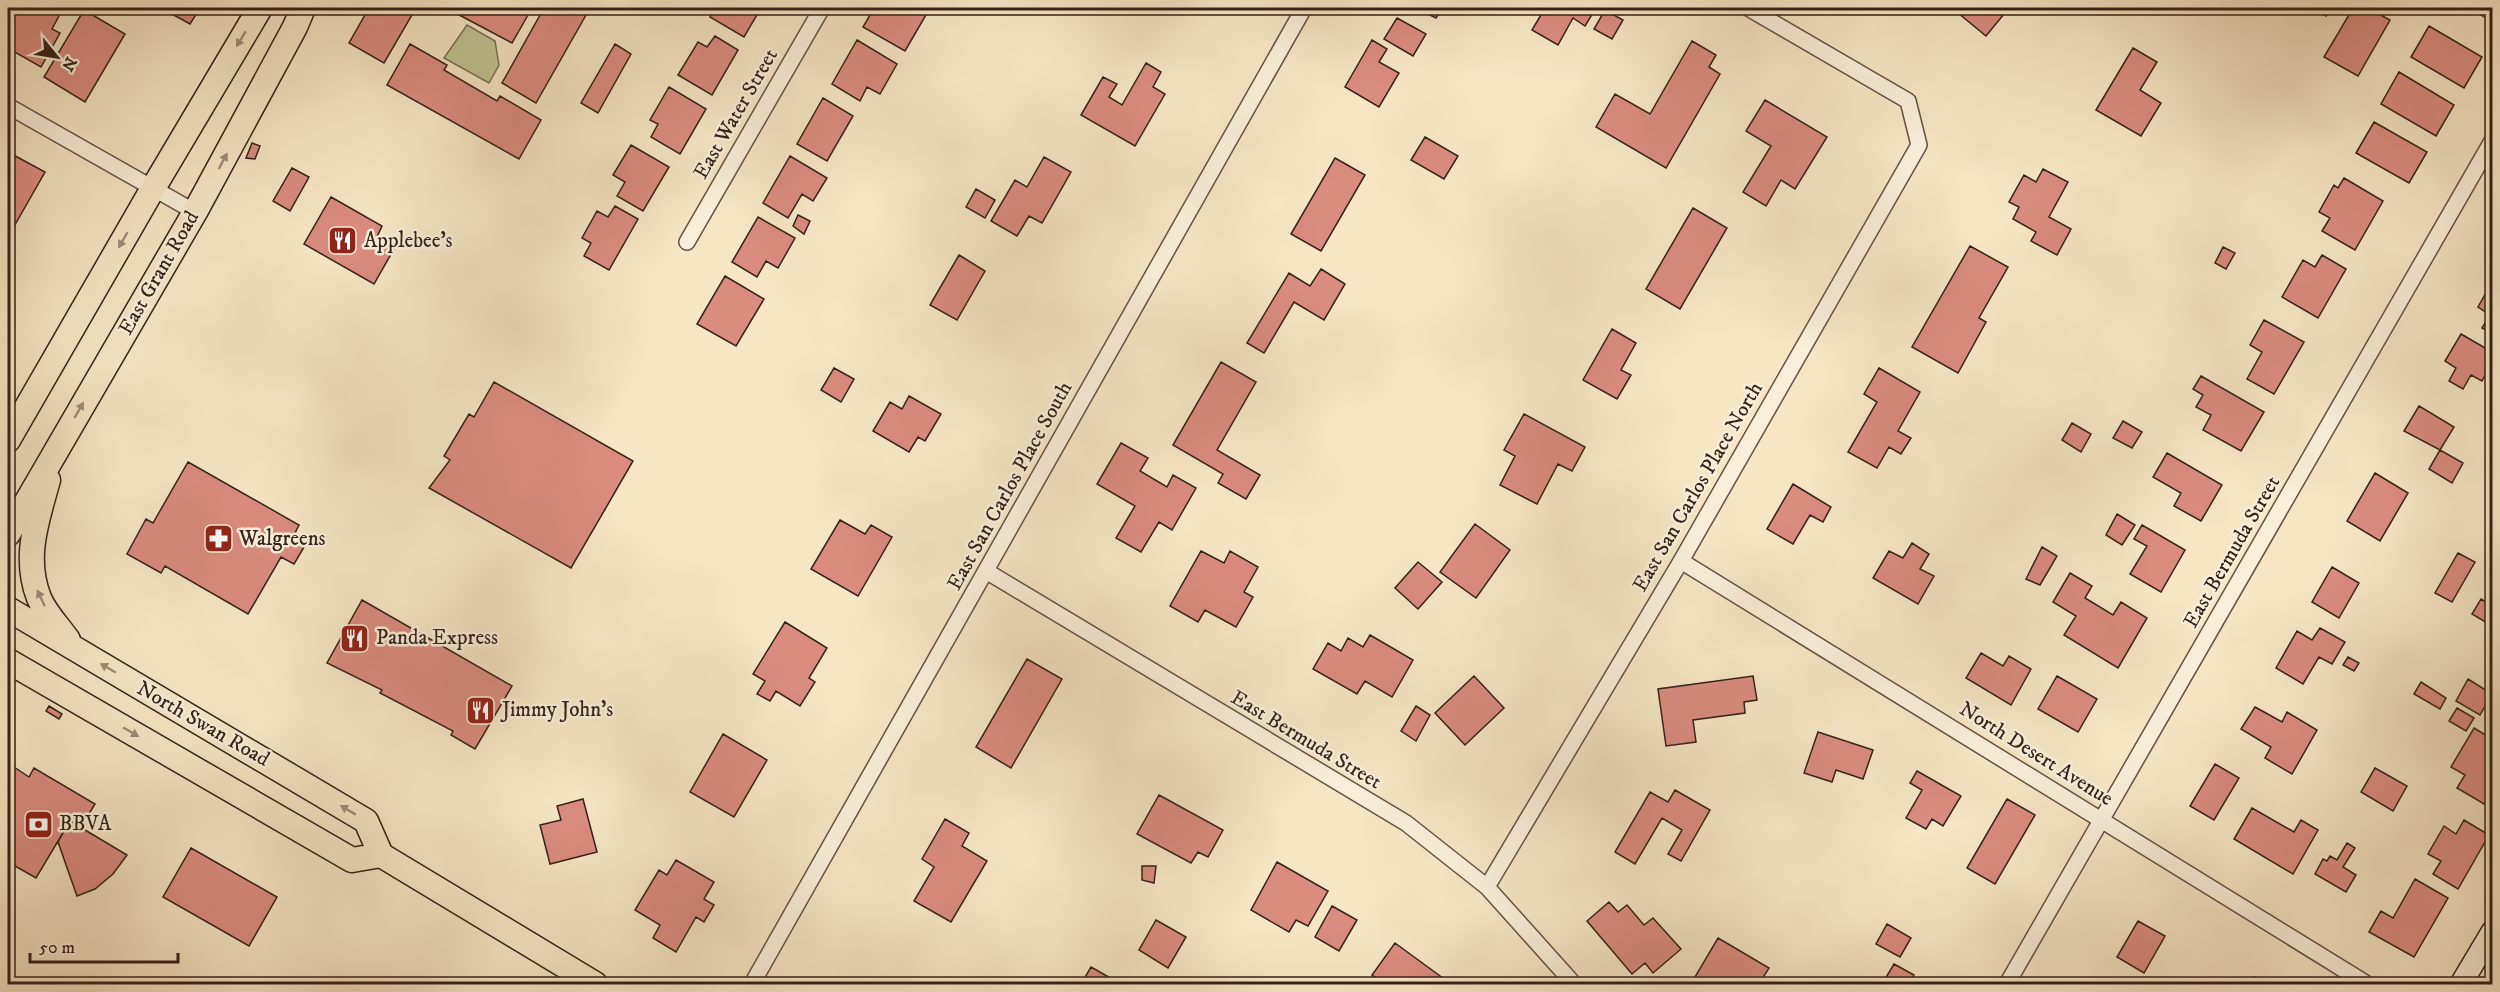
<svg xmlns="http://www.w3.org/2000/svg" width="2500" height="992" viewBox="0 0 2500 992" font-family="'IM FELL DW Pica',serif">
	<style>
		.green { fill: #c0c492; stroke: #7a7255; stroke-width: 1.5 }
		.building { fill: #da8c7f; stroke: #342118; stroke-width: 1.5 }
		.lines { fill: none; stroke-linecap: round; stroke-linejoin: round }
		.street-casing { stroke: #645243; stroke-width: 18 }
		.secondary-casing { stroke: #342118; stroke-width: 24 }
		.primary-casing { stroke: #342118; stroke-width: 27 }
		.street { stroke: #f9efd9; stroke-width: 15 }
		.secondary { stroke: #f9efd9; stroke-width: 21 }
		.primary { stroke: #f6e6c4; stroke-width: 24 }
		.oneway { fill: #9f8d77 }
		.labels { text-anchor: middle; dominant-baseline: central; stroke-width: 5; stroke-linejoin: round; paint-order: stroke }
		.street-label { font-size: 21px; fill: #342118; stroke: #f9efd9 }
		.poi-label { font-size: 21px; fill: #342118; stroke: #f9efd9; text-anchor: start }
	</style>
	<rect width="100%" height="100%" fill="#f6e6c4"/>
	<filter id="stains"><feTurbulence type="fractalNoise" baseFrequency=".00333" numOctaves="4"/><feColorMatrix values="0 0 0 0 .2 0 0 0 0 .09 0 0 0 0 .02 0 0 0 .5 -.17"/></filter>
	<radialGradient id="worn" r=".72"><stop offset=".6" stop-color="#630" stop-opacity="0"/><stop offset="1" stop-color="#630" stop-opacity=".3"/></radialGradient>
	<path class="green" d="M 467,25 L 495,41 L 499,65 L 489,83 L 444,58 Z"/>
	<path class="building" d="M 8,8 L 47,8 L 60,14 L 52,29 L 60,33 L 41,67 L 11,50 L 14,42 L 8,39 Z
		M 161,8 L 200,8 L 190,24 Z
		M 369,8 L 416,8 L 384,63 L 349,43 Z
		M 446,8 L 532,8 L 512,43 Z
		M 544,8 L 590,8 L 536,103 L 502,83 Z
		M 715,8 L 761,8 L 744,37 L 710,17 Z
		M 874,8 L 930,8 L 905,51 L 863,27 Z
		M 1416,8 L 1442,8 L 1436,18 Z
		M 1545,8 L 1596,8 L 1585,26 L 1573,18 L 1558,45 L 1532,30 Z
		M 1952,8 L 2009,8 L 1986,36 Z
		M 2311,8 L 2331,8 L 2326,16 Z
		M 2353,8 L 2368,8 L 2390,20 L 2358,76 L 2324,57 Z
		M 84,10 L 125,34 L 85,102 L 44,77 Z
		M 1605,10 L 1623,20 L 1612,39 L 1594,29 Z
		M 1397,18 L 1426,34 L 1413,56 L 1384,39 Z
		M 2429,26 L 2482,57 L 2464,88 L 2411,57 Z
		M 715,36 L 738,50 L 712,95 L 678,75 L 698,42 L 707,47 Z
		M 857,40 L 897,64 L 880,94 L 867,87 L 860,101 L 832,84 Z
		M 1372,40 L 1387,49 L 1379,62 L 1399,73 L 1379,107 L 1345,87 Z
		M 1692,41 L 1716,55 L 1709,67 L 1720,74 L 1666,168 L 1596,127 L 1615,94 L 1650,114 Z
		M 410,44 L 447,65 L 444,70 L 497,101 L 500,96 L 541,120 L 519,159 L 387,85 Z
		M 615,44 L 631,54 L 598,113 L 581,103 Z
		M 2133,48 L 2157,62 L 2140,90 L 2161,103 L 2141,136 L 2096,110 Z
		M 1146,63 L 1161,72 L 1153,87 L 1165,94 L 1135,146 L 1081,115 L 1103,77 L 1117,84 L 1109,97 L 1122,105 Z
		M 2399,72 L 2454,105 L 2436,136 L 2381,104 Z
		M 669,87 L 706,109 L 680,154 L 651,137 L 658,124 L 650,120 Z
		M 823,98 L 853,116 L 827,161 L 797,144 Z
		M 1765,100 L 1827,137 L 1795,189 L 1781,180 L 1766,206 L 1743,192 L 1771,146 L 1746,131 Z
		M 2374,122 L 2427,152 L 2409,183 L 2356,153 Z
		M 1425,137 L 1458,156 L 1444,179 L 1411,160 Z
		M 252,143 L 260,146 L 255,159 L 246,158 Z
		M 631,145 L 669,167 L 643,211 L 617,196 L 625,182 L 613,175 Z
		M 8,152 L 45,172 L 8,237 Z
		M 790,156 L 827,178 L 813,201 L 802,194 L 788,218 L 763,203 Z
		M 1044,157 L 1071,172 L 1042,223 L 1029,216 L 1017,236 L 991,221 L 1015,180 L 1027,187 Z
		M 1335,158 L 1365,175 L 1321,251 L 1291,234 Z
		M 292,168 L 309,177 L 290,211 L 273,201 Z
		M 2043,169 L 2068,182 L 2049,217 L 2071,229 L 2057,255 L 2031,241 L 2036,232 L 2013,219 L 2019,207 L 2009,202 L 2024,175 L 2036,182 Z
		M 2344,178 L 2383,201 L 2355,250 L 2322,231 L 2330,218 L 2319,212 L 2334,185 L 2338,188 Z
		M 976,189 L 995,200 L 985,218 L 966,207 Z
		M 331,197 L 382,226 L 376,239 L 394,249 L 374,284 L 304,244 Z
		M 615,206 L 638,219 L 609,270 L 584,256 L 591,243 L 582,238 L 597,211 L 608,217 Z
		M 1693,208 L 1727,228 L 1680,309 L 1646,289 Z
		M 798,215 L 810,221 L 804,234 L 793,226 Z
		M 758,217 L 795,238 L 778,268 L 766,261 L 757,277 L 732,262 Z
		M 1970,246 L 2008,267 L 1979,318 L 1986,322 L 1958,373 L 1912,347 Z
		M 2223,247 L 2235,253 L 2226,269 L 2215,263 Z
		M 959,255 L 985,271 L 957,320 L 930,305 Z
		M 2322,255 L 2346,269 L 2318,318 L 2282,297 L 2303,260 L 2315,267 Z
		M 1321,269 L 1345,284 L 1324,320 L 1294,302 L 1264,353 L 1247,343 L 1289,273 L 1310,286 Z
		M 725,276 L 764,299 L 736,346 L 697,324 Z
		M 2492,282 L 2492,334 L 2482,328 L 2490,315 L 2478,307 Z
		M 2264,320 L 2304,342 L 2274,394 L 2247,379 L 2262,352 L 2250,345 Z
		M 1612,329 L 1636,343 L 1621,370 L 1631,375 L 1617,399 L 1583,380 Z
		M 2461,334 L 2492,352 L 2492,362 L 2482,381 L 2471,375 L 2463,389 L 2449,381 L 2456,368 L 2445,361 Z
		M 1221,362 L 1256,382 L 1217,450 L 1260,475 L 1246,499 L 1218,483 L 1223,474 L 1173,445 Z
		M 834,368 L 854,379 L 841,402 L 821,390 Z
		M 1879,368 L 1920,392 L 1898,431 L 1911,438 L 1901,454 L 1889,447 L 1877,468 L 1848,452 L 1877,402 L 1864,394 Z
		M 2201,376 L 2264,412 L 2241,451 L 2203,430 L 2211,415 L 2196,407 L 2203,395 L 2193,389 Z
		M 494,382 L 633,461 L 571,568 L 429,488 L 450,460 L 444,456 L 469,414 L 474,417 Z
		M 909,396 L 941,414 L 925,441 L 918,437 L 909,452 L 873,431 L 890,402 L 902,409 Z
		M 2419,406 L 2454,427 L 2440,450 L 2404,431 Z
		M 1524,414 L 1585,447 L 1572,471 L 1558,464 L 1537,504 L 1500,485 L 1515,456 L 1504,450 Z
		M 2123,421 L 2142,432 L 2132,448 L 2113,438 Z
		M 2072,423 L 2091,434 L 2081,452 L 2062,440 Z
		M 1121,443 L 1148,458 L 1140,471 L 1167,487 L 1173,475 L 1196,488 L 1172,530 L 1159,522 L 1141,552 L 1116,538 L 1135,506 L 1097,484 Z
		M 2440,450 L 2463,463 L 2452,483 L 2429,469 Z
		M 2167,453 L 2222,485 L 2201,521 L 2174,506 L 2181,493 L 2153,477 Z
		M 188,462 L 299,525 L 294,535 L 307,542 L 294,564 L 281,557 L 248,614 L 165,566 L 161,573 L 127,554 L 146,519 L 153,523 Z
		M 2375,473 L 2408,493 L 2380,541 L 2347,521 Z
		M 1793,484 L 1831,507 L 1823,522 L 1810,515 L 1793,544 L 1767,529 Z
		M 2117,514 L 2135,525 L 2122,545 L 2106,535 Z
		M 840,520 L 865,534 L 871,525 L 892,537 L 858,596 L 811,569 Z
		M 1475,524 L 1510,550 L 1476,598 L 1440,572 Z
		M 2142,525 L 2185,550 L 2161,592 L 2130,574 L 2147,546 L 2134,539 Z
		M 1912,543 L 1929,554 L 1920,569 L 1934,576 L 1918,604 L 1873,578 L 1889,551 L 1903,558 Z
		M 2042,547 L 2057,556 L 2040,585 L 2026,579 Z
		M 1201,551 L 1224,563 L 1230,551 L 1258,567 L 1244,592 L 1253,597 L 1236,627 L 1205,610 L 1198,622 L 1170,606 Z
		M 2458,553 L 2475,562 L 2452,602 L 2435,593 Z
		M 1418,562 L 1442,582 L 1418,609 L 1395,588 Z
		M 2332,567 L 2359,583 L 2339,618 L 2312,602 Z
		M 2070,573 L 2092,586 L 2085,598 L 2113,615 L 2121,602 L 2147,618 L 2118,668 L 2064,635 L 2076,616 L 2053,602 Z
		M 2481,599 L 2492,606 L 2492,626 L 2472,614 Z
		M 362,600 L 512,686 L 475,749 L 451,735 L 453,731 L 380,693 L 382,690 L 327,663 Z
		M 785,622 L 827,648 L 809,678 L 815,682 L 800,706 L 776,691 L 770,701 L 757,694 L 765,681 L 753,674 Z
		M 2320,628 L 2345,642 L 2332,664 L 2319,657 L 2303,684 L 2276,668 L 2297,631 L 2312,640 Z
		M 1370,635 L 1413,660 L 1392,697 L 1365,681 L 1357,694 L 1313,669 L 1328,643 L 1341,651 L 1348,638 L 1363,647 Z
		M 1981,653 L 2003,666 L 2009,656 L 2031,669 L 2011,705 L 1966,678 Z
		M 2348,657 L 2359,663 L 2354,671 L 2343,665 Z
		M 1027,659 L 1062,679 L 1011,768 L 976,747 Z
		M 1474,676 L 1504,708 L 1465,745 L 1435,713 Z
		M 1753,676 L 1757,700 L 1744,702 L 1745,713 L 1693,720 L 1696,742 L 1666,746 L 1658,689 Z
		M 2057,676 L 2097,699 L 2078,732 L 2038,709 Z
		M 2468,679 L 2492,694 L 2480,715 L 2456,701 Z
		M 2421,682 L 2446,698 L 2440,709 L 2414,694 Z
		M 49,706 L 62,714 L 59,719 L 46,711 Z
		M 1416,706 L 1430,715 L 1416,741 L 1401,731 Z
		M 2255,707 L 2282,722 L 2287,712 L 2317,730 L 2292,774 L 2265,758 L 2271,747 L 2241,729 Z
		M 2457,708 L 2474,718 L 2466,731 L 2449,721 Z
		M 2474,728 L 2492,739 L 2492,789 L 2484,804 L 2457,788 L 2465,775 L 2451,767 Z
		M 1818,732 L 1873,750 L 1863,779 L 1836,770 L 1832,782 L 1804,773 Z
		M 723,734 L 767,760 L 734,817 L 690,792 Z
		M 2215,764 L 2239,778 L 2214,820 L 2190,806 Z
		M 14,767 L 29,777 L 34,768 L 95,804 L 81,827 L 70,821 L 36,878 L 8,862 L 8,778 Z
		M 2375,768 L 2407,786 L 2393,811 L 2361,792 Z
		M 1917,771 L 1961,796 L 1943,826 L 1932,819 L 1926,829 L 1906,818 L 1922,790 L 1910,783 Z
		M 1675,790 L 1710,810 L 1681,861 L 1668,854 L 1682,830 L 1662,818 L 1635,864 L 1615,852 L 1650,792 L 1668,802 Z
		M 1159,795 L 1223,830 L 1208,857 L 1198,852 L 1191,863 L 1137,834 Z
		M 583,799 L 597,852 L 550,864 L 540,825 L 561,820 L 557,806 Z
		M 2007,799 L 2035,815 L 1995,884 L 1967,868 Z
		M 2252,808 L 2294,832 L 2301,820 L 2318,830 L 2293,874 L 2234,839 Z
		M 945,819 L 969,833 L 962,846 L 987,861 L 951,922 L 914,901 L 934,867 L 922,859 Z
		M 2464,820 L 2489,835 L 2458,889 L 2433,874 L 2441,861 L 2428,854 L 2444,826 L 2456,834 Z
		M 70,821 L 127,855 L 113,874 L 95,889 L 77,896 L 58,842 Z
		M 2347,843 L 2355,848 L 2343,867 L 2356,875 L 2346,892 L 2315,874 L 2323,859 L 2327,861 L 2330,856 L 2337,860 Z
		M 191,848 L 277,897 L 249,946 L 163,897 Z
		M 676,860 L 714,882 L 704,899 L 714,905 L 704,922 L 696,917 L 676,952 L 653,938 L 660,925 L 635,910 L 659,870 L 667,875 Z
		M 1277,862 L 1328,891 L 1308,926 L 1296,920 L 1289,932 L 1251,910 Z
		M 1142,866 L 1156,866 L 1154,883 L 1142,880 Z
		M 2415,879 L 2448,898 L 2414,957 L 2369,932 L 2381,911 L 2393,918 Z
		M 1609,902 L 1618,912 L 1627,905 L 1644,925 L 1653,918 L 1681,949 L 1653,973 L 1645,963 L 1632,974 L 1587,921 Z
		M 1332,906 L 1357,920 L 1339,951 L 1315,937 Z
		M 1156,920 L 1186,937 L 1168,968 L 1139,950 Z
		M 2138,921 L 2165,936 L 2144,973 L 2117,957 Z
		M 1887,924 L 1911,938 L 1900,957 L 1876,944 Z
		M 1718,938 L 1769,968 L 1762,979 L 1772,984 L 1707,984 L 1695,977 Z
		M 1395,943 L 1451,984 L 1385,984 L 1372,975 Z
		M 1894,964 L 1914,975 L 1908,984 L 1882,984 Z
		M 1091,967 L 1121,984 L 1081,984 Z
		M 2254,977 L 2268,984 L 2250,984 Z"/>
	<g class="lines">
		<defs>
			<path id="street" d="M 2485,8 L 2492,12
				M 8,106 L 195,212
				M 687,242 L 822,8
				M 1681,561 L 2367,984
				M 986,571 L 1406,823 L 1487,887 L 1574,984
				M 1487,887 L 1681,561 L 1919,145 L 1908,101 L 1748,8
				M 752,984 L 1304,8
				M 2007,984 L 2492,141"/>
			<path id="secondary" d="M 2461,984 L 2492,932"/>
			<path id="primary" d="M 8,440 L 152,190 L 260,8
				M 48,480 C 37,520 23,557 39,598 C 45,613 59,627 68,640
				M 8,534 L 195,212 L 295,27 L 303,8
				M 8,609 L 366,821 L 381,855 L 595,984
				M 8,661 L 352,860 L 381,855"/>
		</defs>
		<use href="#street" class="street-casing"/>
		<use href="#secondary" class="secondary-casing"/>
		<use href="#primary" class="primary-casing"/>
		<use href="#street" class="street"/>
		<use href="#secondary" class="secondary"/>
		<use href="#primary" class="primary"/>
	</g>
	<defs><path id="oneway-solid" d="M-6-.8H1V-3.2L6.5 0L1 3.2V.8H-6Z" transform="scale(1.5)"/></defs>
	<g class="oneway">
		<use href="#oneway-solid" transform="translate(241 39) rotate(121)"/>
		<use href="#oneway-solid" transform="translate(223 161) rotate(-62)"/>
		<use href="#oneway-solid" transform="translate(123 240) rotate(120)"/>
		<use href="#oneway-solid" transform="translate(79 410) rotate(-60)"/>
		<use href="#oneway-solid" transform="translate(41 598) rotate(-115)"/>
		<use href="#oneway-solid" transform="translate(108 668) rotate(-150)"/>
		<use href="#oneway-solid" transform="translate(131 732) rotate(30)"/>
		<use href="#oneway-solid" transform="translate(348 810) rotate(-149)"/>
	</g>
	<defs>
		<symbol id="restaurant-square" viewBox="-11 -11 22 22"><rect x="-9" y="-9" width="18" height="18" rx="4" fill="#8f2418" stroke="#f9efd9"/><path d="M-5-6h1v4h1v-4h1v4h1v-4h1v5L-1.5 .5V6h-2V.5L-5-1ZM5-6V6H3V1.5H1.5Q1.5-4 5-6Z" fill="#fff"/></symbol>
		<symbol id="pharmacy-square" viewBox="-11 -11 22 22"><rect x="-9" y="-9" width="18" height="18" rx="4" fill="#8f2418" stroke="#f9efd9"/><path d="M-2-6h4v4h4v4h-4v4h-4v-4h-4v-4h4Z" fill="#fff"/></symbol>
		<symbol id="bank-square" viewBox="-11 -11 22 22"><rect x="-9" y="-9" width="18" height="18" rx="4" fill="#8f2418" stroke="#f9efd9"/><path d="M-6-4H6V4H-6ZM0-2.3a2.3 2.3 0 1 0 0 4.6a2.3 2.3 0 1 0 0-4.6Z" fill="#fff"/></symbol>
	</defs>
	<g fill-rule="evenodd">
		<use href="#restaurant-square" x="326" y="224" width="33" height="33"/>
		<use href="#pharmacy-square" x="202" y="522" width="33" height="33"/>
		<use href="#restaurant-square" x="338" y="622" width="33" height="33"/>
		<use href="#restaurant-square" x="464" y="694" width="33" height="33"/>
		<use href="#bank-square" x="22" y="808" width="33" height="33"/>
	</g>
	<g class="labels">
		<g class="street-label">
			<text transform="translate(736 114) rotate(-60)">East Water Street</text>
			<text transform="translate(159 273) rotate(-60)">East Grant Road</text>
			<text transform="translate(1010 486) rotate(-61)">East San Carlos Place South</text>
			<text transform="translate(1698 487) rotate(-60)">East San Carlos Place North</text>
			<text transform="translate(2232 552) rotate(-60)">East Bermuda Street</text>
			<text transform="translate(203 724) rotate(30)">North Swan Road</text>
			<text transform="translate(1306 740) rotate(31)">East Bermuda Street</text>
			<text transform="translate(2036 754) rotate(32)">North Desert Avenue</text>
		</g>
		<g class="poi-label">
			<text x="364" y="241">Applebee's</text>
			<text x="239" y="539">Walgreens</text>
			<text x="376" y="638">Panda Express</text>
			<text x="502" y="710">Jimmy John's</text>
			<text x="59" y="824">BBVA</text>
		</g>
	</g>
	<rect width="2500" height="992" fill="none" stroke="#f6e6c4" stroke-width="30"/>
	<rect x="9" y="9" width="2482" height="974" fill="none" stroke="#342118" stroke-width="3"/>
	<rect x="15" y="15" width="2470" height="962" fill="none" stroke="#342118" stroke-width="1.5"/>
	<g transform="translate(57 57) rotate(120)" stroke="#f9efd9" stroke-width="4.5" paint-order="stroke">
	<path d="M0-4.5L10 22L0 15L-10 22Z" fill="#342118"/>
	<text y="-9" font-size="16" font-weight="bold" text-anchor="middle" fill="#342118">N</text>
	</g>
	<path d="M30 953v9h148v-9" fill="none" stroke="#342118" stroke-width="3"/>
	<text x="39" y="953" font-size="18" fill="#342118" stroke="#f9efd9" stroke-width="4.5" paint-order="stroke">50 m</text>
	<rect width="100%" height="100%" filter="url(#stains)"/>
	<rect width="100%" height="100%" fill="url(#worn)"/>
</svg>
